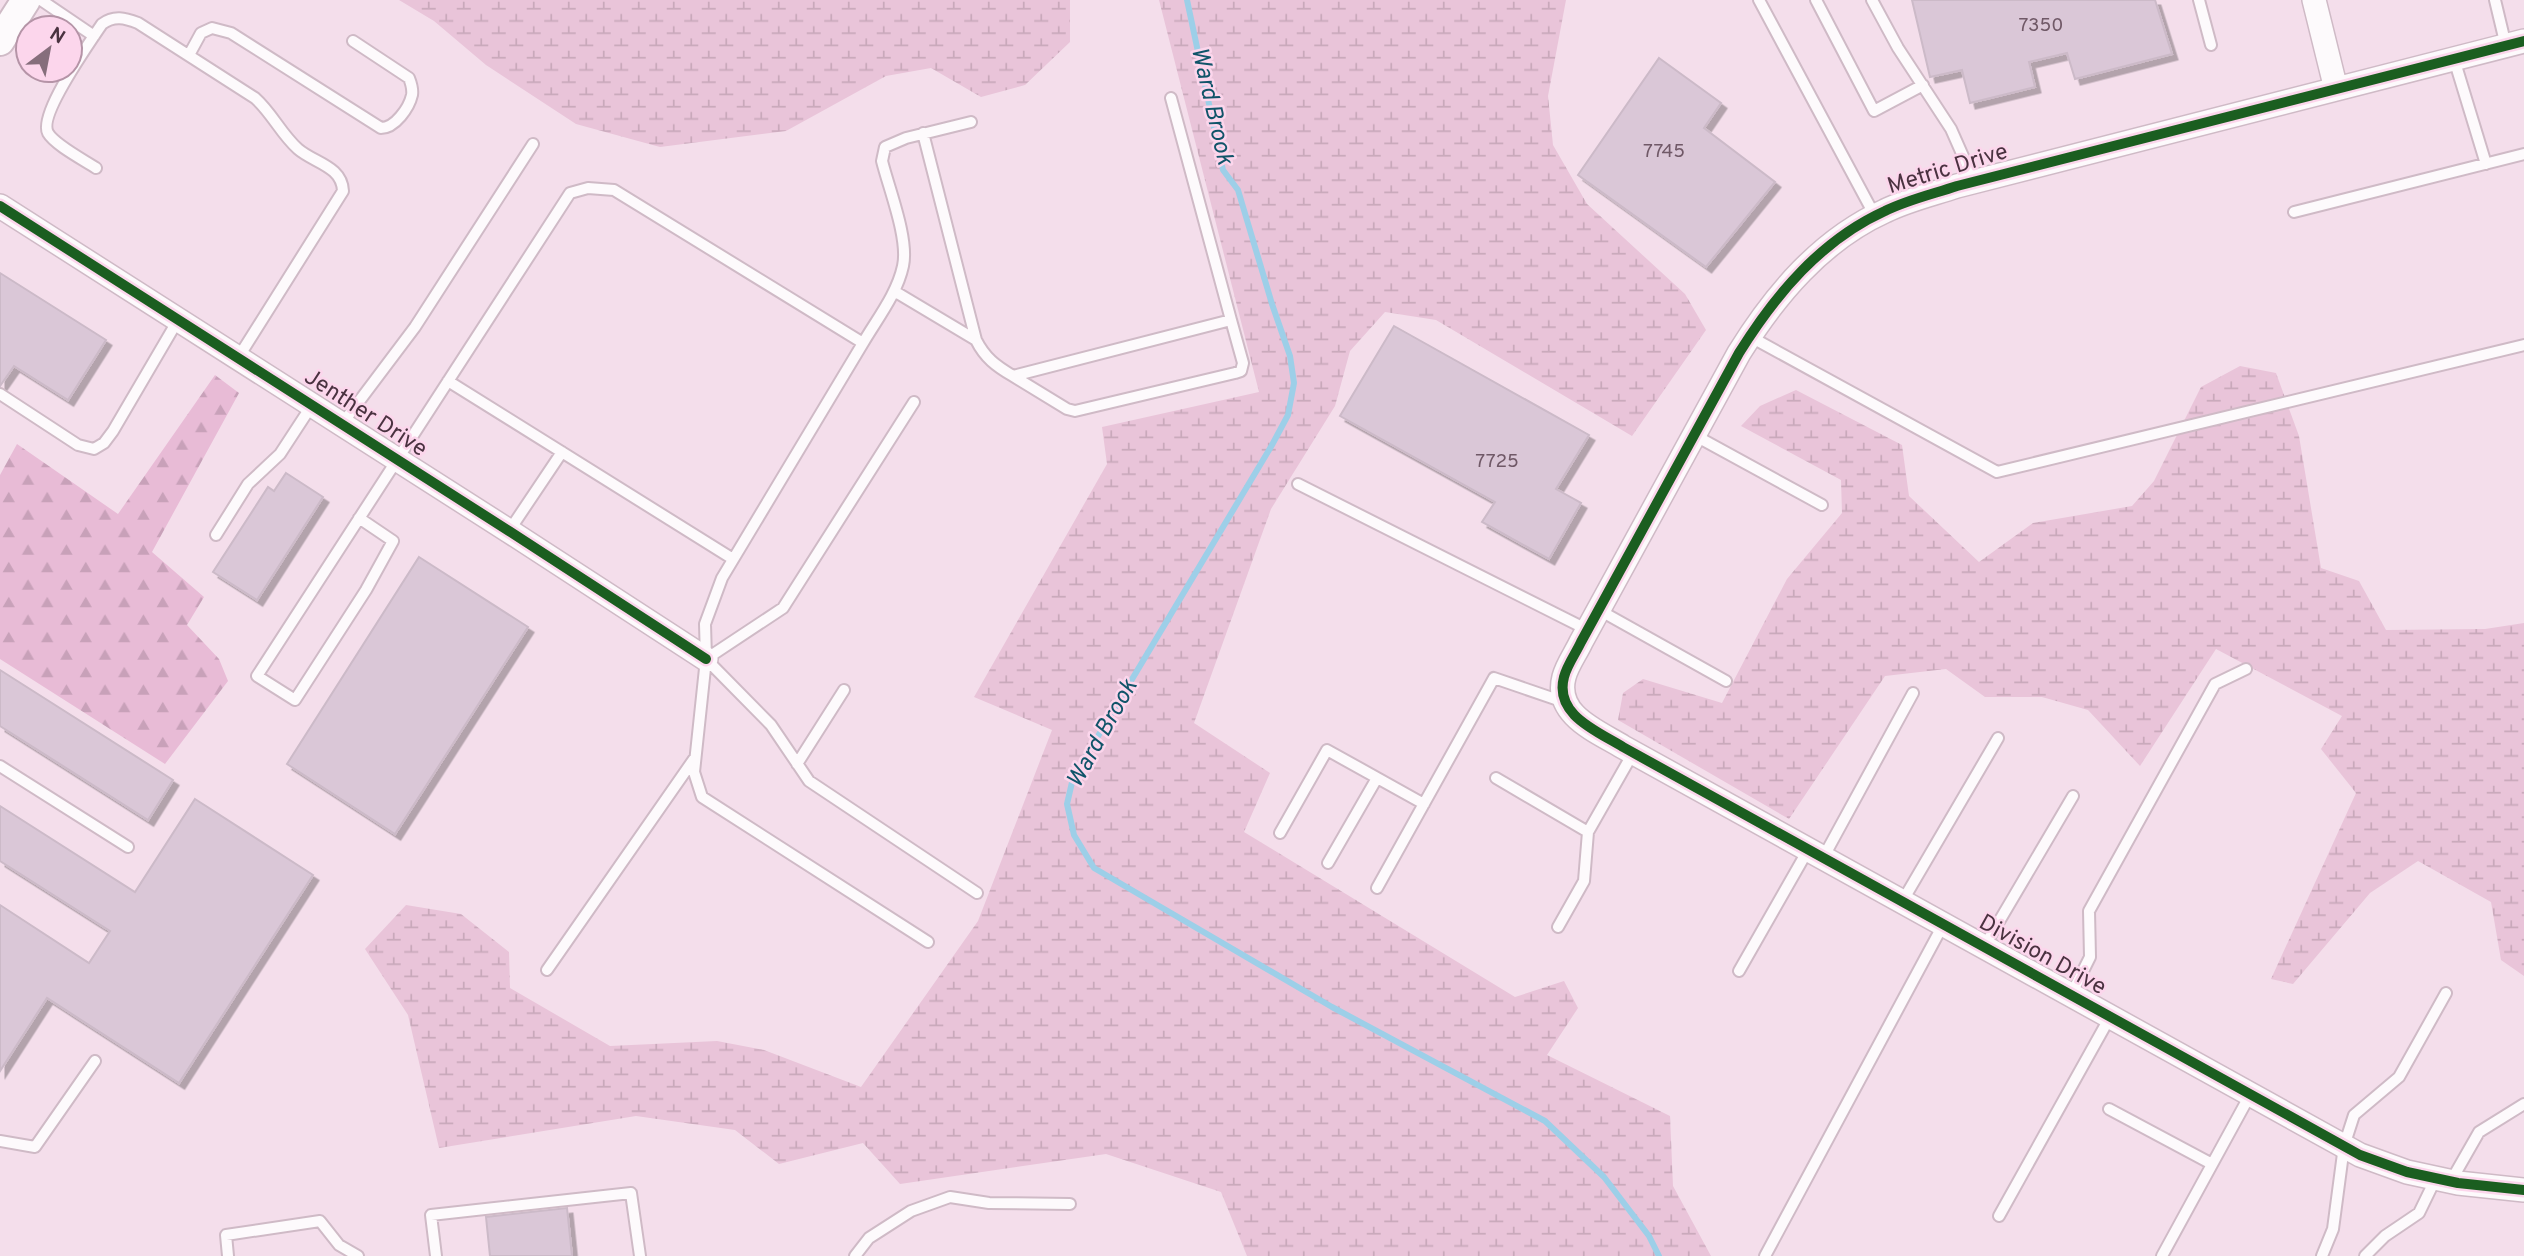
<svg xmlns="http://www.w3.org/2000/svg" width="2524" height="1256" viewBox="0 0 2524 1256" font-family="Overpass,sans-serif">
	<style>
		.forest { fill: url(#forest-firs) }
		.wetland { fill: url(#wetland-marsh) }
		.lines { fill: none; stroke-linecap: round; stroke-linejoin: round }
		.stream { stroke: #9dcfe8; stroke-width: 6 }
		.building { fill: #dac7d7; stroke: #ccbac8; stroke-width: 2; filter: url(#shadow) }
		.service-casing { stroke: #cfbac6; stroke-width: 14 }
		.minor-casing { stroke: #cfbac6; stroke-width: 26 }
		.tertiary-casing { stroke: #cfbac6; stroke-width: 32 }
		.service { stroke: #fdfafc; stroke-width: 10 }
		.minor { stroke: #fdfafc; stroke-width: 23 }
		.tertiary { stroke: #fdfafc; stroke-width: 28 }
		.cycleway-casing { stroke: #fcd6ec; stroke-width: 15 }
		.cycleway { stroke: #1b5e20; stroke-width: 10 }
		.labels { text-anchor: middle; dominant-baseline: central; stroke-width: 5; stroke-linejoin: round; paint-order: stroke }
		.number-label { font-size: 19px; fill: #705967 }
		.street-label { font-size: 23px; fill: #4a3240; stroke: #fcd6ec }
		.water-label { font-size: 24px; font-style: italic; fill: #105469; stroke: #fcd6ec }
	</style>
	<defs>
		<pattern id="forest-firs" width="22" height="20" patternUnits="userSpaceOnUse" patternTransform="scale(1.75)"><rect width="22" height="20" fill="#e8bbd6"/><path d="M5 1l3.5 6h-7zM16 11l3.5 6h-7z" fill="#c8a1b9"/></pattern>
		<pattern id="wetland-marsh" width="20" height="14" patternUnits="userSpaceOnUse" patternTransform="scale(1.75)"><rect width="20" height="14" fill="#e9c4d9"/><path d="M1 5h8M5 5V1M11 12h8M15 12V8" fill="none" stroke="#c9a9bb"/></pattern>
		<filter id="shadow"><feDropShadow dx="5.5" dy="5.5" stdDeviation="0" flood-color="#0004"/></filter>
	</defs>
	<rect width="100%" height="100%" fill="#f4deeb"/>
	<path class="forest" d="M 215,375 L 239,393 L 152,552 L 204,597 L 187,625 L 219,659 L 228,681 L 165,764 L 0,659 L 0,475 L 17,444 L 118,514 Z"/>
	<path class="wetland" d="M 399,0 L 1070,0 L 1070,42 L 1025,85 L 981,97 L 931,68 L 886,76 L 786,131 L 660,147 L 576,124 L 486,65 L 434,21 Z
		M 1159,0 L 1566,0 L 1548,96 L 1553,145 L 1587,204 L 1685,294 L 1706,330 L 1632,436 L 1436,320 L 1385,312 L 1350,351 L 1335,406 L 1271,509 L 1194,723 L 1270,773 L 1244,832 L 1515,997 L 1564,981 L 1578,1008 L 1547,1055 L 1670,1116 L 1673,1186 L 1711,1256 L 1247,1256 L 1221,1192 L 1106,1154 L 900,1184 L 863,1143 L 779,1164 L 735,1130 L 636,1116 L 439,1148 L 408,1015 L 365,949 L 406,905 L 461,914 L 509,952 L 510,988 L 610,1046 L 717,1041 L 764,1050 L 861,1087 L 978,921 L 1052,730 L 974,697 L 1107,464 L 1102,427 L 1259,392 Z
		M 2240,366 L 2276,373 L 2299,436 L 2321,568 L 2359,581 L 2386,630 L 2485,629 L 2524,623 L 2524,976 L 2501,960 L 2491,902 L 2418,861 L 2370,893 L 2293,984 L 2271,979 L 2356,793 L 2321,749 L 2342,716 L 2216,649 L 2140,766 L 2088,710 L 2042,697 L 1985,697 L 1946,669 L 1885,676 L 1789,819 L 1618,720 L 1623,693 L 1643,679 L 1722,703 L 1787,579 L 1842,513 L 1841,480 L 1741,426 L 1760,406 L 1796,390 L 1902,445 L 1909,496 L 1979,562 L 2033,523 L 2132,506 L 2154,481 L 2201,387 Z"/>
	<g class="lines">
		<path class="stream" d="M 1187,0 L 1223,170 L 1238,190 L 1272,304 L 1290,356 L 1294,383 L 1288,415 L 1272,445 L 1073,778 L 1067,804 L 1074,835 L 1094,868 L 1332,1007 L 1545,1121 L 1604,1177 L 1649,1236 L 1659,1256"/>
	</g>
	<path class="building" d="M 1912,0 L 2155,0 L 2172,54 L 2075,79 L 2067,53 L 2029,62 L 2035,87 L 1970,103 L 1962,70 L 1930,77 Z
		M 1659,58 L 1721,103 L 1704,128 L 1775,182 L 1706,267 L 1578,175 Z
		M 0,273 L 106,340 L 68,400 L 14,366 L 0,386 Z
		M 1394,326 L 1589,435 L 1556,489 L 1581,503 L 1549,559 L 1482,522 L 1495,502 L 1340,416 Z
		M 286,473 L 323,497 L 257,600 L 213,572 L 268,487 L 274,491 Z
		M 419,557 L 528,627 L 395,834 L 287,764 Z
		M 0,670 L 173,780 L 148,820 L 0,726 Z
		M 195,799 L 313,875 L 179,1083 L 47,998 L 0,1071 L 0,905 L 89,963 L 110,931 L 0,861 L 0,806 L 135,892 Z
		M 567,1208 L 572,1256 L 490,1256 L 486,1217 Z"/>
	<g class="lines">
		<defs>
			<path id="service" d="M 41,0 L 94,36
				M 1759,0 L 1875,216
				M 1816,0 L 1874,111 L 1923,85
				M 1872,0 L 1898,48 L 1951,129 L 1974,181
				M 2199,0 L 2211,45
				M 2495,0 L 2506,46
				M 189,55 L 201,33 L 212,28 L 231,33 L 381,128 C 395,128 409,108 412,95 C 413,89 411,83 409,78 L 353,41
				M 2454,59 L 2486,164
				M 923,133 L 976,340 C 985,358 996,366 1013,376 L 1231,320 L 1171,98
				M 96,168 C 84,160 55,145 48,133 C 38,115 90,42 102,24 C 114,15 125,18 138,23 L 255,98 C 272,113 281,134 298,149 C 314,163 342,166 343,191 L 238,358
				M 2294,212 L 2524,154
				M 894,291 L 976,340
				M 1749,336 L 1997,472 L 2524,345
				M 863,343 C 877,319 897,294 903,266 C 909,239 889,189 882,161 L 885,147 L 906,138 L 971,122
				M 1013,376 L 1067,409 L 1075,411 L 1235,373 L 1241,371 L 1243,363 L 1231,320
				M 448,381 L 733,559
				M 0,394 L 78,445 L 94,449 L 104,443 L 113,431 L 178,320
				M 342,424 L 415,327 L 533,144
				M 1694,435 L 1822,505
				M 1298,484 L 1588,630
				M 359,518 L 393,541 L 366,590 L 295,700 L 257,676 L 570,193 L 588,188 L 614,190 L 863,343 L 722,578 L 705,624 L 706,659 L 694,772 L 702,797 L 928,942
				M 509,531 L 562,452
				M 216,535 L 248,484 L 280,454 L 312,405
				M 1599,610 L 1726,681
				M 706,659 L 771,725 L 809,781 L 977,893
				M 706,659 L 783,608 L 914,402
				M 797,764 L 844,690
				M 0,766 L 128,847
				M 1496,778 L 1588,832 L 1633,753
				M 1280,833 L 1327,750 L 1424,804
				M 1823,858 L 1913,693
				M 1328,863 L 1377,778
				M 1377,888 L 1494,678 L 1564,702
				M 1902,902 L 1998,738
				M 1558,927 L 1584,881 L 1588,832
				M 1984,947 L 2073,796
				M 547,970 L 694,759
				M 1739,971 L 1808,850
				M 2071,995 L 2090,957 L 2089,911 L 2215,684 L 2246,669
				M 2109,1109 L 2212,1164
				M 0,1141 L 35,1147 L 95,1061
				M 2451,1181 L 2479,1132 L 2524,1104
				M 1999,1216 L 2110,1017
				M 228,1256 L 226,1235 L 320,1221 L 339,1245 L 358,1256
				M 436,1256 L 431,1215 L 631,1193 L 640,1256
				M 855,1256 L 869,1238 L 911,1211 L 950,1197 L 989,1203 L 1070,1204
				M 1765,1256 L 1943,925
				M 2162,1256 L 2250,1095
				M 2322,1256 L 2333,1229 L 2344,1146 L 2354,1115 L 2399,1077 L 2446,993
				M 2365,1256 L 2385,1236 L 2419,1213 L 2436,1178"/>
			<path id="minor" d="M 2314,0 L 2336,89
				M 2524,41 L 1957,186 C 1933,194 1907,200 1885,211 C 1821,240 1775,295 1739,353 L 1581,642 C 1576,653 1567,665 1564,677 C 1554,715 1597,731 1623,747 L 2360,1155 L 2407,1172 L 2458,1183 L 2524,1190
				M 0,206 L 509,531 L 706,659"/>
			<path id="tertiary" d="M 0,41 L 26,0"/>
		</defs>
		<use href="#service" class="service-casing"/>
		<use href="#minor" class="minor-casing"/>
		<use href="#tertiary" class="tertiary-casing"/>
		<use href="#service" class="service"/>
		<use href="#minor" class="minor"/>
		<use href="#tertiary" class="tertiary"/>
		<defs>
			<path id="cycleway" d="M 2524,41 L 1957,186 C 1933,194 1907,200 1885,211 C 1821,240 1775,295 1739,353 L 1581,642 C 1576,653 1567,665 1564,677 C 1554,715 1597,731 1623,747 L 2360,1155 L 2407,1172 L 2458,1183 L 2524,1190
				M 0,206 L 509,531 L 706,659"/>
		</defs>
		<use href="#cycleway" class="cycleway-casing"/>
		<use href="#cycleway" class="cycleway"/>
	</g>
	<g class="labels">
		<g class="number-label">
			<text x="2041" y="26">7350</text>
			<text x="1664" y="152">7745</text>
			<text x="1497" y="462">7725</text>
		</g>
		<g class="street-label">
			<text transform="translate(1948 170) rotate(-17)">Metric Drive</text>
			<text transform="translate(365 414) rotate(33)">Jenther Drive</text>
			<text transform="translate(2042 956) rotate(29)">Division Drive</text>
		</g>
		<g class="water-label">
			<text transform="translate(1211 106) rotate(77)">Ward Brook</text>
			<text transform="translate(1103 734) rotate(-61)">Ward Brook</text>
		</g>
	</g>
	<g transform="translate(49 49) rotate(32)"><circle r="33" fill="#fcd6ec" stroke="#b594a7" stroke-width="2"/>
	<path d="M0-5L12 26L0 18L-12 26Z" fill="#866e7c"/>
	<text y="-10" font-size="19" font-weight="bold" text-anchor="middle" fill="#4a3240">N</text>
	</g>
</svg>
